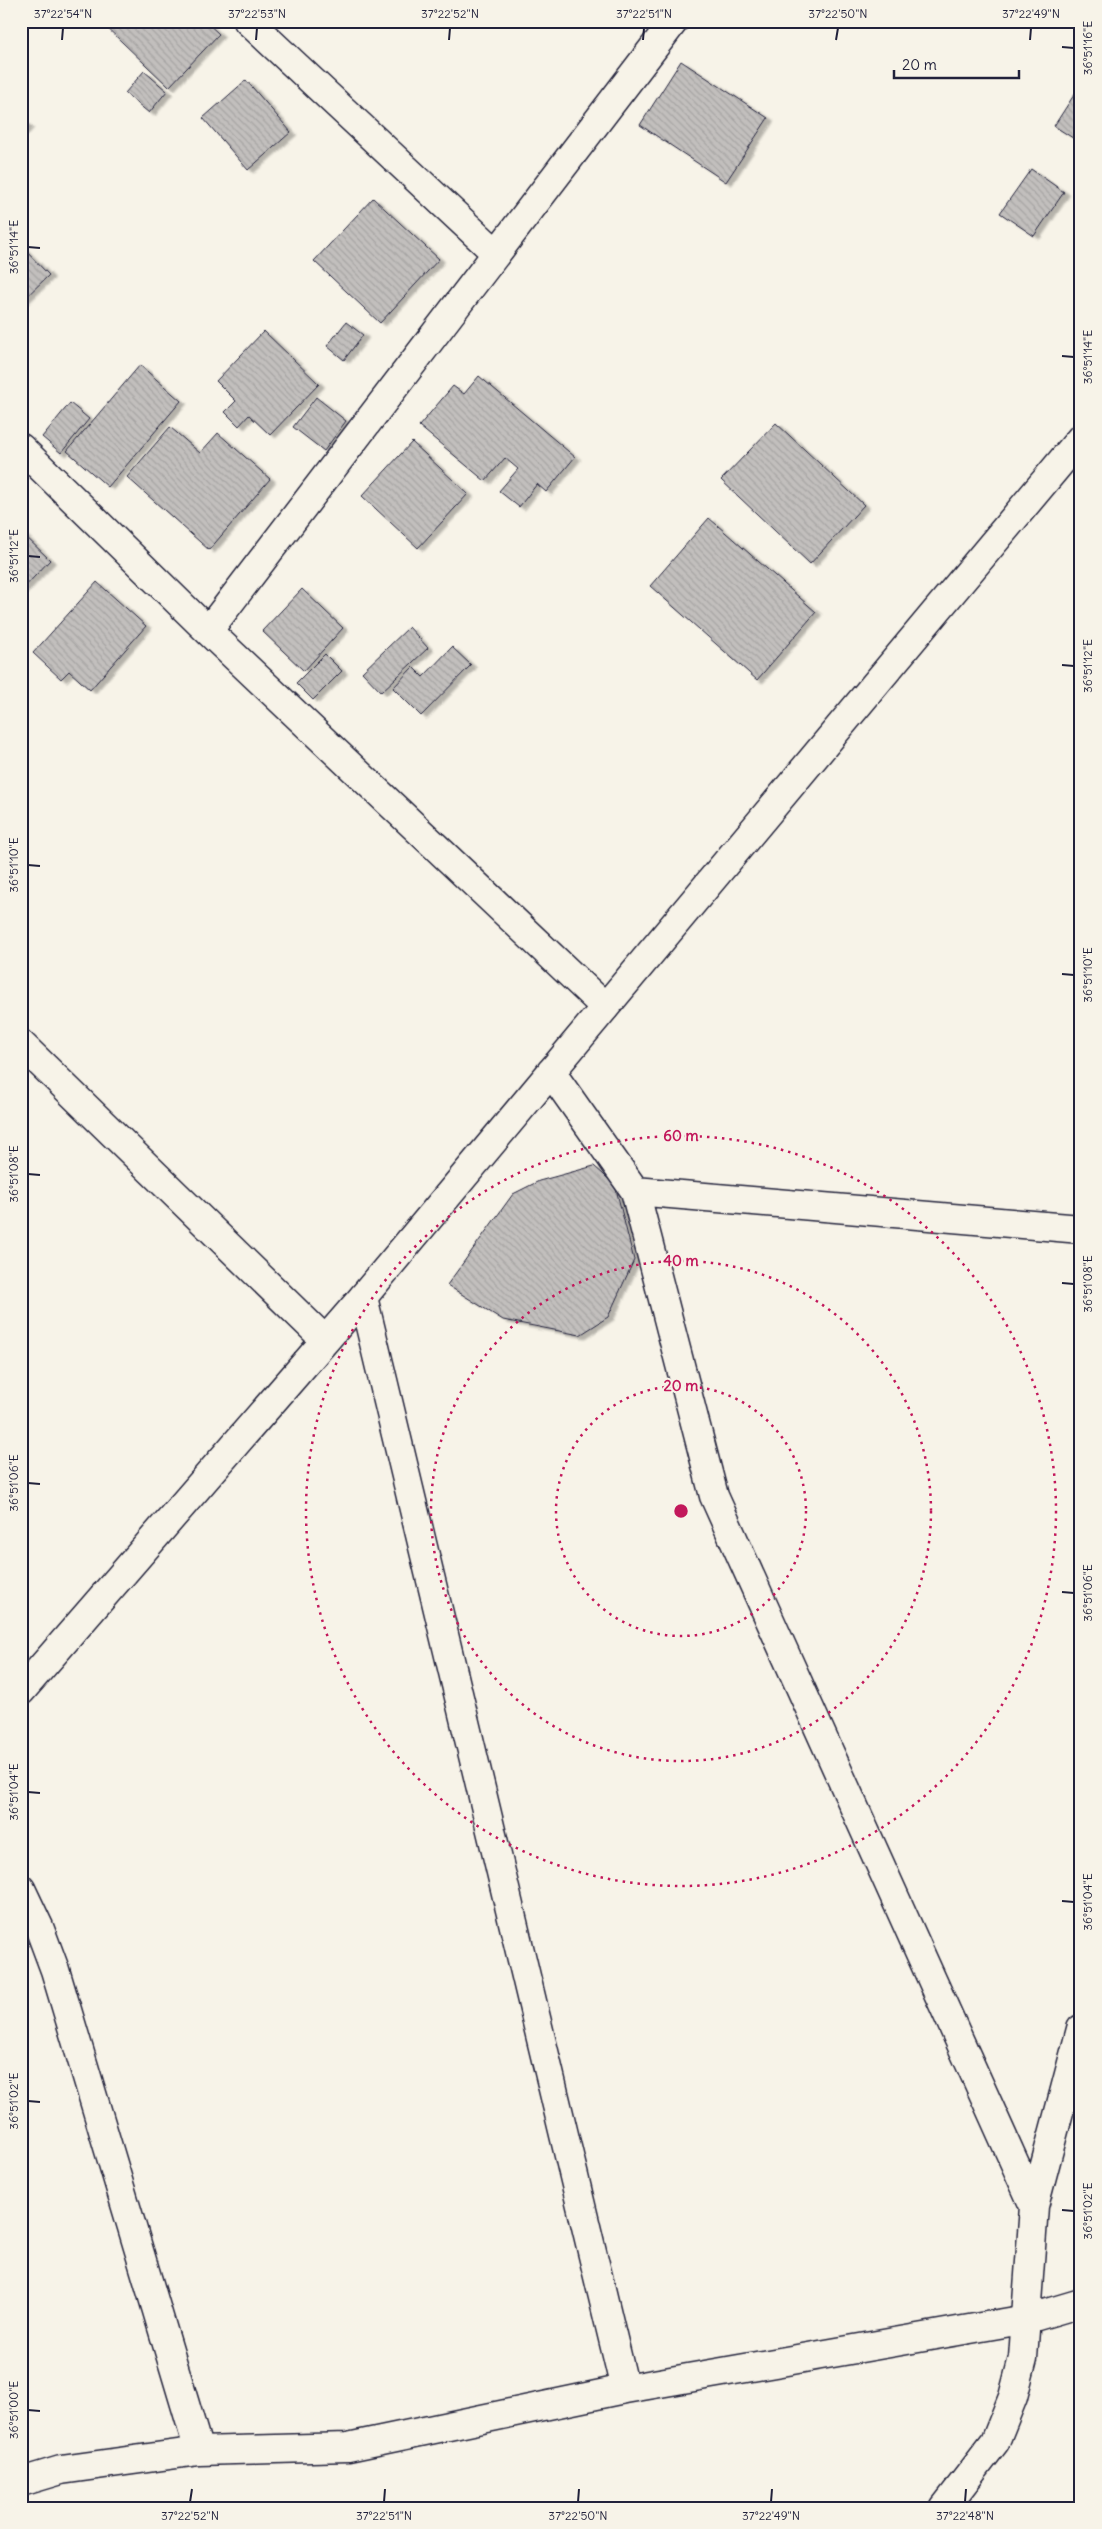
<svg xmlns="http://www.w3.org/2000/svg" width="1102" height="2529" viewBox="0 0 1102 2529" font-family="Delius,sans-serif">
	<style>
		.building { fill: url(#building-back-hatch); stroke: #22223b; filter: url(#shadow) }
		.lines { fill: none; stroke-linecap: round; stroke-linejoin: round }
		.street-casing { stroke: #22223b; stroke-width: 31 }
		.secondary-casing { stroke: #22223b; stroke-width: 31 }
		.street { stroke: #f7f3e8; stroke-width: 28 }
		.secondary { stroke: #f7f3e8; stroke-width: 28 }
		.ticks { fill: none; stroke: #22223b; stroke-width: 2 }
		.ring { fill: none; stroke: #c2185b; stroke-width: 2.5; stroke-dasharray: 2.5 5 }
		.centre { fill: #c2185b; stroke: #f7f3e8; stroke-width: 2.5 }
		.ring-label { font-size: 15px; text-anchor: middle; font-weight: bold; fill: #c2185b; stroke: #f7f3e8; stroke-width: 4; stroke-linejoin: round; paint-order: stroke }
		.neatline { fill: none; stroke: #22223b; stroke-width: 2 }
		.ticks-label { font-size: 12px; text-anchor: middle; fill: #22223b }
	</style>
	<defs>
		<pattern id="building-back-hatch" width="6" height="6" patternUnits="userSpaceOnUse" patternTransform="scale(1.25)"><rect width="6" height="6" fill="#c2bfbd"/><path d="M-1 5l2 2M0 0l6 6M5-1l2 2" fill="none" stroke="#a6a4a3"/></pattern>
		<filter id="shadow"><feDropShadow dx="5.5" dy="3" stdDeviation="1" flood-color="#0004"/></filter>
	</defs>
	<rect width="100%" height="100%" fill="#f7f3e8"/>
	<filter id="ink" filterUnits="userSpaceOnUse"><feTurbulence type="fractalNoise" baseFrequency=".02" numOctaves="2"/><feDisplacementMap in="SourceGraphic" scale="10" xChannelSelector="R" yChannelSelector="G"/><feConvolveMatrix kernelMatrix="1 2 1 2 8 2 1 2 1" color-interpolation-filters="sRGB"/></filter>
	<g filter="url(#ink)">
		<path class="building" d="M 100,21 L 205,21 L 219,34 L 169,87 Z
			M 681,61 L 768,118 L 726,182 L 640,125 Z
			M 144,71 L 167,91 L 149,113 L 125,93 Z
			M 246,80 L 291,132 L 248,170 L 203,118 Z
			M 1081,84 L 1081,132 L 1076,140 L 1054,126 Z
			M 21,120 L 28,125 L 21,133 Z
			M 1031,169 L 1064,192 L 1034,236 L 1000,213 Z
			M 373,198 L 439,259 L 380,323 L 314,261 Z
			M 21,246 L 49,275 L 21,302 Z
			M 346,322 L 363,335 L 344,360 L 327,346 Z
			M 264,331 L 319,384 L 270,435 L 249,415 L 239,426 L 225,412 L 236,401 L 216,381 Z
			M 140,365 L 181,401 L 108,487 L 67,451 Z
			M 479,376 L 575,457 L 546,492 L 537,484 L 519,507 L 499,491 L 518,469 L 505,458 L 485,481 L 419,426 L 453,386 L 464,394 Z
			M 316,397 L 346,421 L 324,451 L 293,427 Z
			M 70,403 L 89,419 L 61,453 L 42,437 Z
			M 776,423 L 864,505 L 810,564 L 721,480 Z
			M 170,427 L 200,453 L 218,433 L 270,479 L 209,550 L 127,477 Z
			M 412,442 L 468,494 L 418,548 L 362,496 Z
			M 709,518 L 816,612 L 757,680 L 650,586 Z
			M 21,532 L 50,560 L 21,591 Z
			M 97,582 L 146,626 L 90,690 L 69,671 L 61,679 L 33,653 Z
			M 302,589 L 343,628 L 304,671 L 262,631 Z
			M 409,627 L 428,648 L 381,692 L 362,672 Z
			M 452,647 L 471,665 L 421,716 L 393,688 L 413,667 L 423,677 Z
			M 325,654 L 342,671 L 313,700 L 296,683 Z
			M 594,1166 L 615,1185 L 634,1260 L 608,1317 L 580,1335 L 503,1320 L 447,1285 L 513,1194 L 539,1181 Z"/>
		<g class="lines">
			<defs>
				<path id="street" d="M 248,21 L 496,253
					M 21,448 L 208,631 L 605,1007
					M 208,631 L 674,21
					M 21,1044 L 325,1340
					M 551,1072 L 635,1191 L 714,1496 L 1034,2206
					M 635,1191 L 1081,1229
					M 363,1297 L 625,2389
					M 21,1889 L 39,1927 L 55,1970 L 199,2451
					M 21,2482 L 61,2470 L 199,2451 L 348,2447 L 625,2389 L 1027,2319 L 1081,2303
					M 944,2508 L 995,2442 L 1013,2397 L 1023,2358 L 1034,2206 L 1081,2029"/>
				<path id="secondary" d="M 21,1691 L 363,1297 L 1081,438"/>
			</defs>
			<use href="#street" class="street-casing"/>
			<use href="#secondary" class="secondary-casing"/>
			<use href="#street" class="street"/>
			<use href="#secondary" class="secondary"/>
		</g>
	</g>
	<path class="ticks" d="M 62,40 L 63,28M 256,40 L 257,28M 449,40 L 450,28M 643,40 L 644,28M 836,40 L 838,28M 1030,40 L 1031,28M 1062,47 L 1074,48M 28,247 L 40,248M 1062,356 L 1074,357M 28,556 L 40,557M 1062,665 L 1074,666M 28,865 L 40,866M 1062,974 L 1074,975M 28,1174 L 40,1175M 1062,1283 L 1074,1284M 28,1483 L 40,1484M 1062,1592 L 1074,1593M 28,1792 L 40,1793M 1062,1901 L 1074,1902M 28,2101 L 40,2102M 1062,2210 L 1074,2211M 28,2410 L 40,2411M 190,2502 L 192,2489M 384,2502 L 385,2489M 578,2502 L 579,2489M 771,2502 L 772,2489M 965,2502 L 966,2489"/>
	<g class="ring">
		<circle cx="681" cy="1511" r="125"/>
		<circle cx="681" cy="1511" r="250"/>
		<circle cx="681" cy="1511" r="375"/>
	</g>
	<circle cx="681" cy="1511" r="8" class="centre"/>
	<g class="ring-label">
		<text x="681" y="1141">60 m</text>
		<text x="681" y="1266">40 m</text>
		<text x="681" y="1391">20 m</text>
	</g>
	<rect width="1102" height="2529" fill="none" stroke="#f7f3e8" stroke-width="55"/>
	<path d="M894 70v8h125v-8" fill="none" stroke="#22223b" stroke-width="2.5"/>
	<text x="902" y="70" font-size="15" fill="#22223b" stroke="#f7f3e8" stroke-width="4" paint-order="stroke">20 m</text>
	<rect x="28" y="28" width="1046" height="2474" class="neatline"/>
	<g class="ticks-label">
		<text x="63" y="18">37°22'54"N</text>
		<text x="257" y="18">37°22'53"N</text>
		<text x="450" y="18">37°22'52"N</text>
		<text x="644" y="18">37°22'51"N</text>
		<text x="838" y="18">37°22'50"N</text>
		<text x="1031" y="18">37°22'49"N</text>
		<text transform="translate(1088 48) rotate(-90)" y="4">36°51'16"E</text>
		<text transform="translate(14 247) rotate(-90)" y="4">36°51'14"E</text>
		<text transform="translate(1088 357) rotate(-90)" y="4">36°51'14"E</text>
		<text transform="translate(14 556) rotate(-90)" y="4">36°51'12"E</text>
		<text transform="translate(1088 666) rotate(-90)" y="4">36°51'12"E</text>
		<text transform="translate(14 865) rotate(-90)" y="4">36°51'10"E</text>
		<text transform="translate(1088 975) rotate(-90)" y="4">36°51'10"E</text>
		<text transform="translate(14 1174) rotate(-90)" y="4">36°51'08"E</text>
		<text transform="translate(1088 1284) rotate(-90)" y="4">36°51'08"E</text>
		<text transform="translate(14 1483) rotate(-90)" y="4">36°51'06"E</text>
		<text transform="translate(1088 1593) rotate(-90)" y="4">36°51'06"E</text>
		<text transform="translate(14 1792) rotate(-90)" y="4">36°51'04"E</text>
		<text transform="translate(1088 1902) rotate(-90)" y="4">36°51'04"E</text>
		<text transform="translate(14 2101) rotate(-90)" y="4">36°51'02"E</text>
		<text transform="translate(1088 2211) rotate(-90)" y="4">36°51'02"E</text>
		<text transform="translate(14 2410) rotate(-90)" y="4">36°51'00"E</text>
		<text x="190" y="2520">37°22'52"N</text>
		<text x="384" y="2520">37°22'51"N</text>
		<text x="578" y="2520">37°22'50"N</text>
		<text x="771" y="2520">37°22'49"N</text>
		<text x="965" y="2520">37°22'48"N</text>
	</g>
</svg>
